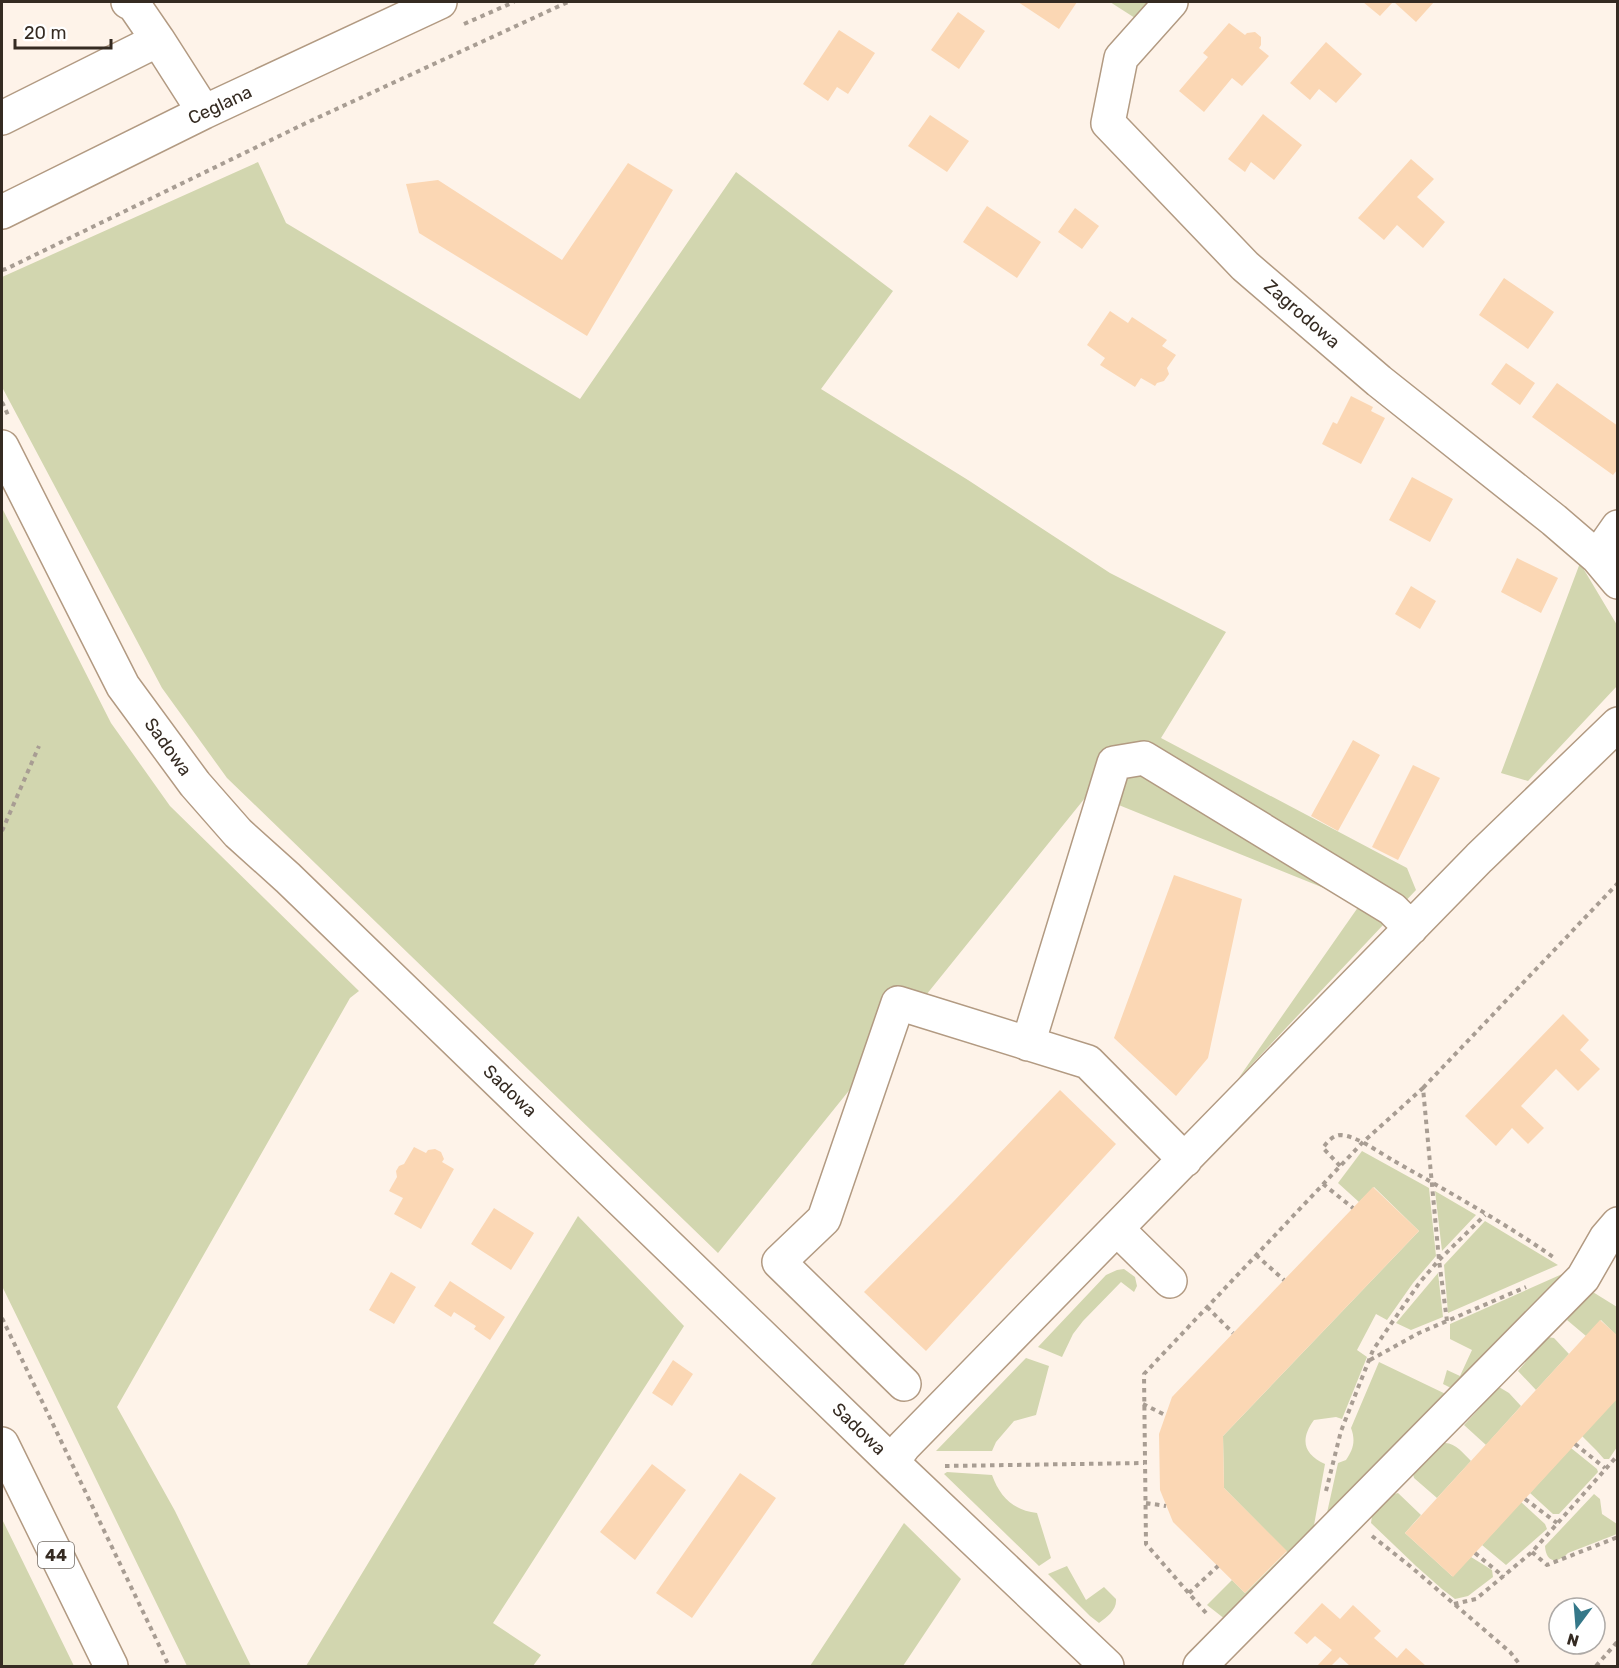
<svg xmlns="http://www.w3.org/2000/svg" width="1619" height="1668" viewBox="0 0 1619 1668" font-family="Rubik,sans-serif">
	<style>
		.green { fill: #d2d6af }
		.building { fill: #fbd7b4 }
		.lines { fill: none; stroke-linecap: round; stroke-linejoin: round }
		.minor-casing { stroke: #b29a82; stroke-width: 36 }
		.major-casing { stroke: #b29a82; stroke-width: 36 }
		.path { stroke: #a89d93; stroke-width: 4; stroke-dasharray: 4.5 4.5; stroke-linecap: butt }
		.minor { stroke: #fff; stroke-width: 33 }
		.major { stroke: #fff; stroke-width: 33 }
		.labels { text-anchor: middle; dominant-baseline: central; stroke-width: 4.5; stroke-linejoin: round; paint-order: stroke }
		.shield { fill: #fff; stroke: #726b64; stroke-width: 1.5 }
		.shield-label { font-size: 16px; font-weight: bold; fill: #352b22 }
		.street-label { font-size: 18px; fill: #352b22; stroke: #fff }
	</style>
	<rect width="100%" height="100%" fill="#fef3e9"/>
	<path class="green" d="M 1110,2 L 1150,2 L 1135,18 Z
		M 258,162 L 286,223 L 580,399 L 736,172 L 893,291 L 821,389 L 968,480 L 1110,573 L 1226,632 L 1161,738 L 1407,868 L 1416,890 L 1238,1079 L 1361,903 L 1089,793 L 718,1253 L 227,778 L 162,688 L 2,387 L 2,277 Z
		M 2,508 L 111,723 L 170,806 L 359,991 L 350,998 L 117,1407 L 175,1511 L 251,1666 L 187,1666 L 2,1286 Z
		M 1580,563 L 1617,625 L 1617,686 L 1528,781 L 1501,773 Z
		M 1362,1151 L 1429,1188 L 1436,1256 L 1413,1283 L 1387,1320 L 1376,1314 L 1357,1350 L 1367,1357 L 1342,1419 L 1336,1417 L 1314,1420 C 1300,1439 1303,1454 1325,1464 L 1311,1542 L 1230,1623 L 1207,1605 L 1232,1580 L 1245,1593 L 1287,1552 L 1224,1488 L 1223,1436 L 1419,1231 L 1374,1187 L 1359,1202 L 1338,1183 Z
		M 1435,1191 L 1476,1215 L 1442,1251 Z
		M 578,1216 L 684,1326 L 493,1623 L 541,1655 L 533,1666 L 306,1666 Z
		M 1485,1221 L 1558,1265 L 1448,1313 L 1444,1265 Z
		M 1124,1269 L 1135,1277 L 1137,1286 L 1134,1292 L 1121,1282 L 1083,1321 L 1073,1334 L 1062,1357 L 1038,1347 L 1106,1275 L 1117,1270 Z
		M 1569,1271 L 1457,1391 L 1443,1384 L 1447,1370 L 1460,1376 L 1472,1350 L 1450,1339 L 1450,1324 Z
		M 1438,1273 L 1443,1317 L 1411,1330 L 1396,1323 Z
		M 1588,1289 L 1617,1307 L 1617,1336 L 1601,1320 L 1586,1336 L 1567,1320 Z
		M 1547,1337 L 1554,1338 L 1569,1354 L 1536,1390 L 1518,1371 Z
		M 1026,1358 L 1049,1366 L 1036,1415 L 1014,1421 L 996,1442 L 992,1451 L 936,1451 Z
		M 1379,1362 L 1454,1398 L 1323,1531 L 1338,1463 L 1346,1460 C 1353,1450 1356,1441 1351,1428 Z
		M 1499,1387 L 1509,1393 L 1521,1406 L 1486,1445 L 1464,1425 Z
		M 1617,1398 L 1617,1447 L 1609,1459 L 1604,1459 L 1596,1450 L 1582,1436 Z
		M 1444,1443 C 1455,1442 1464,1454 1471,1461 L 1437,1498 L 1414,1478 L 1413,1474 Z
		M 1571,1448 L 1597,1469 L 1598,1472 L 1559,1514 L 1553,1514 L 1530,1493 Z
		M 947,1472 L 992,1475 C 1000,1497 1013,1510 1037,1513 L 1051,1558 L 1039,1566 L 944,1474 Z
		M 1398,1493 L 1421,1515 L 1405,1533 L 1452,1576 L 1471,1557 L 1492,1570 L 1493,1577 L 1468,1596 L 1455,1599 L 1442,1589 L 1416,1566 L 1371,1523 L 1372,1516 L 1394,1494 Z
		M 1594,1494 L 1600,1499 L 1602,1514 L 1617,1524 L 1617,1534 L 1568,1553 C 1557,1564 1546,1563 1545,1546 Z
		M 1521,1502 L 1545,1524 L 1547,1529 L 1506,1565 L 1482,1545 Z
		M 2,1519 L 74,1666 L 2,1666 Z
		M 904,1523 L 961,1579 L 903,1666 L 810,1666 Z
		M 1067,1566 L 1086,1600 L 1104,1587 L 1116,1599 C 1117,1610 1107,1617 1099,1623 L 1090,1616 L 1048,1574 Z"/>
	<path class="building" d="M 1018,2 L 1077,2 L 1059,29 Z
		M 1363,2 L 1393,2 L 1380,16 Z
		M 1394,2 L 1434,2 L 1416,22 Z
		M 958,12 L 985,31 L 959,69 L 931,50 Z
		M 1229,23 L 1245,35 L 1247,33 L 1255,32 L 1261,37 L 1261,45 L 1259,48 L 1269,56 L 1242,86 L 1232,78 L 1204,112 L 1179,91 L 1208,57 L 1203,53 Z
		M 839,30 L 875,53 L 848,94 L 837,87 L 828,101 L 803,84 Z
		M 1326,42 L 1362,74 L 1336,103 L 1319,89 L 1310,100 L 1290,83 Z
		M 1263,114 L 1302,145 L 1274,180 L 1251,162 L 1245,172 L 1228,159 Z
		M 930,115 L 969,141 L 947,172 L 908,146 Z
		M 1411,159 L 1434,179 L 1417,197 L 1445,222 L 1423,248 L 1397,225 L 1384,240 L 1358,218 Z
		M 628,163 L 673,190 L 587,336 L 419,233 L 406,184 L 438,180 L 562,260 Z
		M 987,206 L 1041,242 L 1017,278 L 963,242 Z
		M 1075,208 L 1099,226 L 1082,249 L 1058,232 Z
		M 1504,278 L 1554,312 L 1528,349 L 1479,315 Z
		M 1110,311 L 1128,323 L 1132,317 L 1167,340 L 1162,346 L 1176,355 L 1167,368 L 1169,374 L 1164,381 L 1157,383 L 1155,386 L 1141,378 L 1135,387 L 1100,365 L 1105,358 L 1087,345 Z
		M 1506,363 L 1535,383 L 1520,405 L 1491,384 Z
		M 1557,383 L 1618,426 L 1618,469 L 1613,475 L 1532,417 Z
		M 1351,396 L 1373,407 L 1371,411 L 1385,418 L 1361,464 L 1322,444 L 1333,422 L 1337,424 Z
		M 1412,477 L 1453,499 L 1430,542 L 1389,520 Z
		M 1517,558 L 1558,578 L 1541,613 L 1501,592 Z
		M 1411,586 L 1436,601 L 1420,629 L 1395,614 Z
		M 1353,740 L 1380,755 L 1338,831 L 1311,816 Z
		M 1413,765 L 1440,778 L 1398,860 L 1372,847 Z
		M 1174,875 L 1242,899 L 1208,1058 L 1176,1096 L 1114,1038 Z
		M 1563,1014 L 1589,1040 L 1580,1050 L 1600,1069 L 1578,1091 L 1556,1069 L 1521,1106 L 1544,1128 L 1528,1144 L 1512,1128 L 1496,1146 L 1465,1116 Z
		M 1060,1090 L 1116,1144 L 926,1351 L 864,1292 L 954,1201 Z
		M 414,1147 L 426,1153 L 428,1150 L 435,1149 L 441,1152 L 444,1159 L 442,1162 L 454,1169 L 421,1229 L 394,1214 L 403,1198 L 389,1191 L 397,1177 L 396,1171 L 399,1166 L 404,1164 Z
		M 1373,1187 L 1419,1231 L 1223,1436 L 1224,1488 L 1287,1551 L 1245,1593 L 1173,1522 L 1160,1490 L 1159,1434 L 1172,1397 Z
		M 494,1208 L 534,1233 L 511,1270 L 471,1244 Z
		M 391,1272 L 416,1287 L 394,1324 L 369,1310 Z
		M 450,1281 L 505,1317 L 490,1340 L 474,1329 L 476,1326 L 454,1312 L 451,1317 L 434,1306 Z
		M 1600,1320 L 1618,1336 L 1618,1398 L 1453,1577 L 1405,1533 Z
		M 673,1360 L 693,1374 L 672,1406 L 652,1393 Z
		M 652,1464 L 686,1490 L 635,1560 L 600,1532 Z
		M 740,1473 L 776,1498 L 692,1618 L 656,1593 Z
		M 1322,1603 L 1340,1619 L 1353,1605 L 1381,1631 L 1374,1638 L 1397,1658 L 1406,1648 L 1426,1666 L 1350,1666 L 1340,1657 L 1331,1666 L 1317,1666 L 1332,1650 L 1315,1636 L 1307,1644 L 1294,1633 Z"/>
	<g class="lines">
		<defs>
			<path id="minor" d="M 1171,2 L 1121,58 L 1108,123 L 1245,266 L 1379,381 L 1554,520 L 1597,557 L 1618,582
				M 158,40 L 204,112
				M 2,118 L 158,40 L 134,5 L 128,2
				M 2,212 L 204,112 L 440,2
				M 2,447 L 123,686 L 195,784 L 238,833 L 288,878 L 892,1462 L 1107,1666
				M 1597,557 L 1618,527
				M 1028,1044 L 1114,763 L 1144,758 L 1392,909 L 1411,928
				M 1117,1229 L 1170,1281
				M 904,1384 L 779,1262 L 824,1219 L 898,1003 L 1088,1062 L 1185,1160
				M 892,1462 L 904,1446 L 1479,858 L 1618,724
				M 1200,1666 L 1583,1278 L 1606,1238 L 1618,1224"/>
			<path id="major" d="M 2,1444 L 111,1666"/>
		</defs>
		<use href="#minor" class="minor-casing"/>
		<use href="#major" class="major-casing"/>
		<path class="path" d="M 464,24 L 514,2
			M 2,270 L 6,269 L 304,124 L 568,2
			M 2,402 L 8,415
			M 2,831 L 39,746
			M 1423,1088 L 1618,883
			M 1340,1166 L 1323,1148 C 1327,1142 1333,1135 1341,1135 C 1357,1136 1380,1153 1394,1161 C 1449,1192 1505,1223 1556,1259
			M 1323,1184 L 1353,1208
			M 1256,1255 L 1284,1280
			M 1207,1307 L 1233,1333
			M 2,1318 L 169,1666
			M 1370,1360 L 1419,1333 L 1526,1287
			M 1143,1404 L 1165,1415
			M 1575,1444 L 1605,1468
			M 945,1466 L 1144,1463
			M 1326,1491 L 1341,1431 L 1373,1350 L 1420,1282 L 1439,1260 L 1485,1215
			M 1525,1499 L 1557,1523
			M 1146,1503 L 1166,1506
			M 1372,1536 L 1410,1566 L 1510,1652 L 1521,1666
			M 1532,1552 L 1547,1565 L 1618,1537
			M 1475,1553 L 1504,1577
			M 1189,1593 L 1218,1566
			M 1454,1604 L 1476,1599 L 1532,1552 L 1618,1455
			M 1206,1613 L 1146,1544 L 1144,1374 L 1362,1143 L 1423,1088 L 1439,1260 L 1447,1321
			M 1596,1666 L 1618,1641"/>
		<use href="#minor" class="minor"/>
		<use href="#major" class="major"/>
	</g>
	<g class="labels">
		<rect class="shield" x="38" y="1542" width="36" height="26" rx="4.5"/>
		<g class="shield-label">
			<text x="56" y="1555">44</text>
		</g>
		<g class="street-label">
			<text transform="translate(220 105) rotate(-25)">Ceglana</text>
			<text transform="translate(1302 314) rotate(41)">Zagrodowa</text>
			<text transform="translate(168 747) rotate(54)">Sadowa</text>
			<text transform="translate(510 1091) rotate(44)">Sadowa</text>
			<text transform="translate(859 1429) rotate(44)">Sadowa</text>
		</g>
	</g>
	<rect width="1619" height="1668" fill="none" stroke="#352b22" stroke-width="6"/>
	<g transform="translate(1577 1626) rotate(196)"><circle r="28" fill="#ffffff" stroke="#aeaaa7" stroke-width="1.5"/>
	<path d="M0-4.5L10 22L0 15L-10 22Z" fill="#357889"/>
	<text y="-9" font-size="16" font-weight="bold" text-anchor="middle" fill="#352b22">N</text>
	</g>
	<path d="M15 39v9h96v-9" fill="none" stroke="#352b22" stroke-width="3"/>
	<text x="24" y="39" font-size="18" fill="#352b22" stroke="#ffffff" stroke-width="4.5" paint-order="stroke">20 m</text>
</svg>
